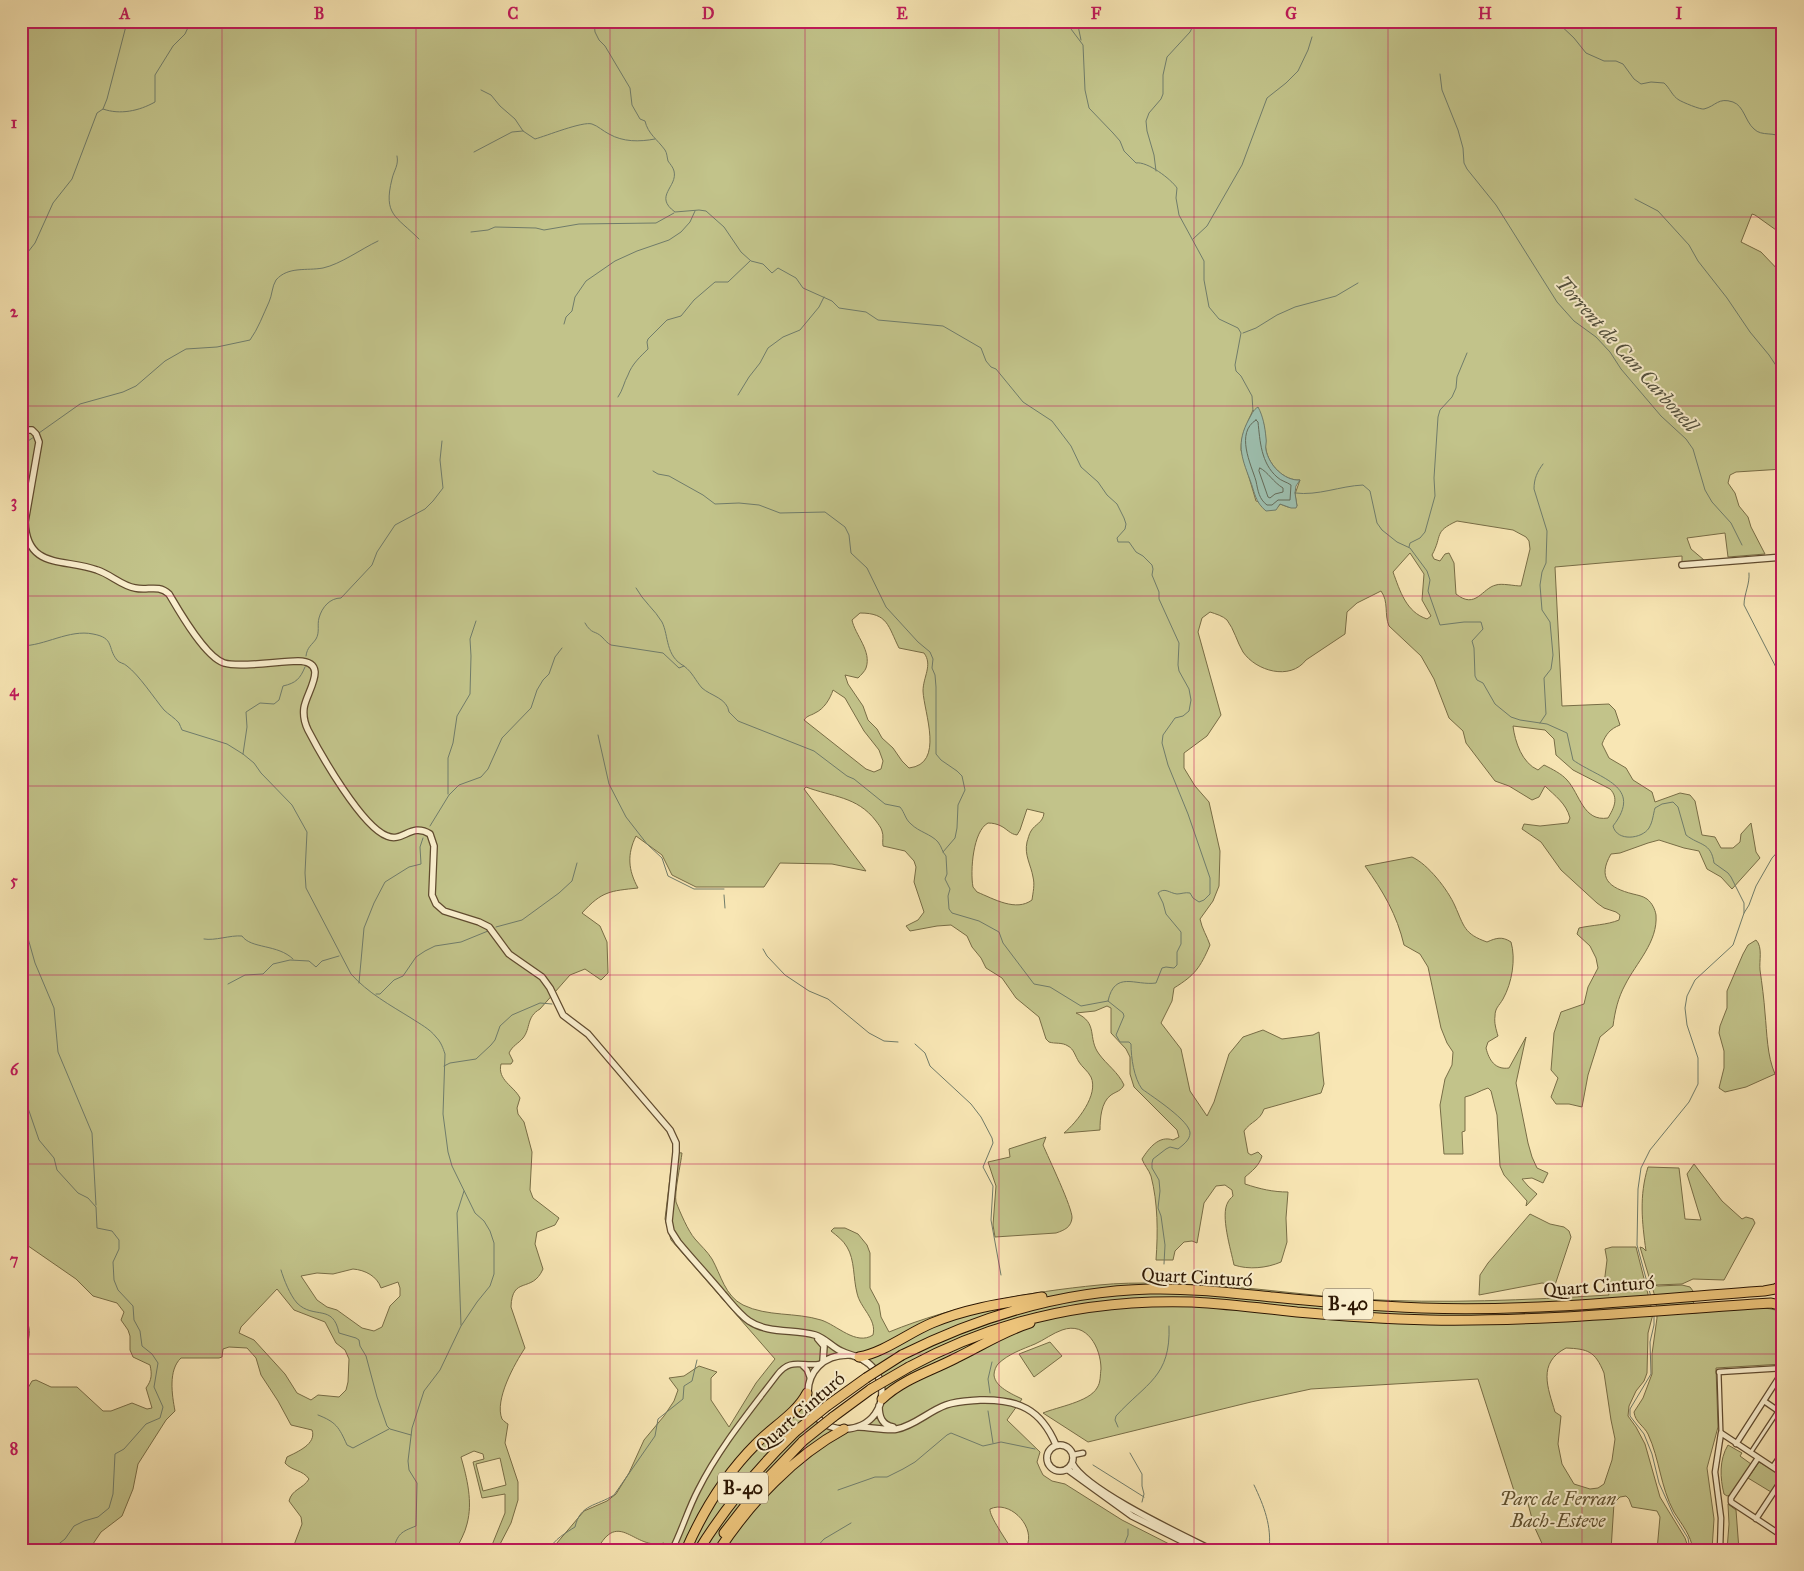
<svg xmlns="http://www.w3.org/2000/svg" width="1804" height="1571" viewBox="0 0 1804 1571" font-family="'IM FELL Great Primer',serif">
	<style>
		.green { fill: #c2c38a; stroke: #786d46; fill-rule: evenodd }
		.water { fill: #9dbfaf; stroke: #707c6a }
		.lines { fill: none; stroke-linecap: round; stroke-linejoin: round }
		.shore { stroke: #656b59; stroke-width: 1 }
		.stream { stroke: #707c6a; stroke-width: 1 }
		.pedestrian-casing { stroke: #604b2f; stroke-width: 5.5 }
		.minor-casing { stroke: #604b2f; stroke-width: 7 }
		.tertiary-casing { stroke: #604b2f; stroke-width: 8 }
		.motorway-casing { stroke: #2d1703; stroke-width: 11 }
		.pedestrian { stroke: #faefce; stroke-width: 3 }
		.minor { stroke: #faefce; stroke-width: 4.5 }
		.tertiary { stroke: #faefce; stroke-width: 5.5 }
		.motorway { stroke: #ecc37a; stroke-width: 9 }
		.motorway-bridge-casing { stroke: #2d1703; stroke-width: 11; stroke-linecap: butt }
		.motorway-bridge { stroke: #ecc37a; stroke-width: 9 }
		.grid { fill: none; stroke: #c2185b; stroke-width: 1; stroke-opacity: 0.55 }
		.labels { text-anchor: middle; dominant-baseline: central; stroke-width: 4; stroke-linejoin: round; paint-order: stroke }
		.shield { fill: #faefce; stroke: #6a5840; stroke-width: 1 }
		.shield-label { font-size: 18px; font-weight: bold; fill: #2d1703 }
		.street-label { font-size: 19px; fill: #2d1703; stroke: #faefce }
		.park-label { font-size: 19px; font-style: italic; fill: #615332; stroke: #faefce }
		.water-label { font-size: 20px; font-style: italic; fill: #54523f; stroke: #faefce }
		.neatline { fill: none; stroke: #c2185b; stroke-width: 2 }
		.grid-label { font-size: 16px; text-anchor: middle; font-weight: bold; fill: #c2185b }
	</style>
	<rect width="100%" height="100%" fill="#f8e6b4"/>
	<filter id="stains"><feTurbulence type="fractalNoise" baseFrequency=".004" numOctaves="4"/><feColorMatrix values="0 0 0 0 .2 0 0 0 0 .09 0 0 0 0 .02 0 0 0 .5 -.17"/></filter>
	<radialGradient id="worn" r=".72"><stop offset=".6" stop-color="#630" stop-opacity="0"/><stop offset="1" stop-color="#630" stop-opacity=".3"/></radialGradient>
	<path class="green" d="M 21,21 L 1783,21 L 1783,235 L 1755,215 L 1752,214 L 1741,242 L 1761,252 L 1783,275 L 1783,469 L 1736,472 L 1730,475 L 1728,483 L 1735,493 L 1739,506 L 1748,517 L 1751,527 L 1765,554 L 1728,557 L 1725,533 L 1687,538 L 1691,549 L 1704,560 L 1682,562 L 1682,556 L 1555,567 L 1562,706 L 1609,704 L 1615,710 L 1620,725 C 1610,729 1606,734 1602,744 L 1609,758 L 1626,768 L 1633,780 L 1652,792 L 1655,802 L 1680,793 L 1690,795 L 1695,801 L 1702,835 L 1715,837 L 1721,848 L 1733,848 L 1740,842 L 1741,834 L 1751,823 L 1756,852 L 1760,858 L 1732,889 L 1721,877 L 1707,869 L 1699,851 L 1684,848 L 1659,840 L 1648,843 L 1620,853 L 1611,854 C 1597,878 1609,888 1633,894 C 1637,895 1643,896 1647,899 C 1652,903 1655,909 1656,915 C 1658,942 1636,963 1625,985 C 1618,998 1615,1011 1613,1026 L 1600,1037 L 1588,1075 L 1582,1107 L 1569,1104 L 1556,1104 L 1551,1097 L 1558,1078 L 1551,1070 L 1554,1033 L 1561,1012 L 1584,1004 L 1588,987 L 1598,968 L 1596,958 L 1590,946 L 1577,934 L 1579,928 C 1592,925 1607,925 1619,920 L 1620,915 L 1616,912 L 1604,908 L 1597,903 L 1561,870 L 1541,842 L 1522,829 L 1524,824 L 1540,826 L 1568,823 L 1570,818 C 1566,803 1555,796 1545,786 L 1539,797 L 1532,800 L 1509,786 L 1495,781 L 1466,743 L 1463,731 L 1449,718 L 1434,679 L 1421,656 L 1389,626 C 1384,614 1389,602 1381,591 L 1357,603 L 1347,612 L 1345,634 L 1306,660 C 1290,681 1256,671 1243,652 C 1237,642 1234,629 1227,620 C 1223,616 1216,614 1210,612 L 1202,618 L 1198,632 L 1221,715 L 1207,736 L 1184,753 L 1184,768 L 1195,786 L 1209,802 L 1220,851 L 1219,886 L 1213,901 L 1200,919 C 1202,929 1207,936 1210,945 C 1200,968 1195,975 1174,988 L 1172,1001 L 1161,1023 L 1181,1049 L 1190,1091 L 1207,1116 L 1214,1102 L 1229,1054 L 1243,1037 L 1263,1030 L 1282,1039 L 1313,1035 L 1319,1032 L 1323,1076 L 1324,1084 L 1321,1093 L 1264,1109 C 1260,1121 1251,1121 1244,1131 L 1248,1153 L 1251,1155 L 1258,1152 L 1262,1156 C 1259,1166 1252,1171 1245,1177 L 1245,1184 C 1260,1189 1273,1192 1288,1192 L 1286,1218 L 1287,1242 L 1281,1262 C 1267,1268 1249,1270 1234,1265 C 1231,1250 1220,1215 1228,1202 C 1229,1200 1231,1198 1233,1196 L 1232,1190 L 1225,1185 L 1216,1186 L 1204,1203 L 1197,1243 L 1192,1241 L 1184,1242 L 1175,1251 L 1173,1260 L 1156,1260 C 1158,1232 1158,1203 1151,1176 C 1149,1170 1144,1165 1142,1159 C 1149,1148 1159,1135 1173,1140 L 1179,1137 L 1177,1130 L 1134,1087 L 1130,1074 L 1130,1057 L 1126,1049 L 1111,1033 L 1111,1008 L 1107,1006 L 1095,1011 L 1076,1013 C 1099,1023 1087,1038 1099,1054 C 1107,1065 1118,1072 1124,1085 C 1121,1091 1117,1091 1111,1095 C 1101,1102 1100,1119 1100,1130 L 1064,1133 C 1077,1122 1099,1095 1091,1077 C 1088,1071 1082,1067 1079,1062 C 1075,1056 1074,1049 1068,1046 C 1062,1042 1055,1044 1049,1042 L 1046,1039 L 1039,1017 L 1016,998 L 1002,978 L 986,968 L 981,958 L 972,947 L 967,936 L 951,925 L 937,926 L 910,931 L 906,926 L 918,920 L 924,912 L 914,882 L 916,867 L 914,861 L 905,851 L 883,846 C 882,841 884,836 882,831 C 881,827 878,824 876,821 C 857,796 832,797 806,787 L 804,789 L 866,871 L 832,864 L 780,863 L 764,887 L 696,887 L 672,875 L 662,855 L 636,836 C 627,854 628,870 638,888 C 610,891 602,891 582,913 L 600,926 L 607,942 L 608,973 L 601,980 L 585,969 L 570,975 L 540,1009 C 526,1017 531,1028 523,1038 C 518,1044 513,1045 509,1053 L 513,1061 L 511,1064 L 501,1064 C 497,1080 514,1086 520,1098 L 517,1108 L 518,1114 L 524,1122 L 532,1152 L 530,1190 L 533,1198 L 559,1218 L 555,1225 L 537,1232 L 535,1244 L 543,1269 C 532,1294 512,1275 511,1307 L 525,1348 C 515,1363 494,1400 502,1419 C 504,1421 506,1423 508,1424 L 505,1443 L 518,1482 L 518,1500 L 511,1523 L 497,1550 L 490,1550 L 505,1513 L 505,1494 L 482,1498 L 473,1462 L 484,1459 L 483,1454 L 474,1451 L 461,1457 C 467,1478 473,1502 467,1524 C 465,1533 460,1541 456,1550 L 297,1550 L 294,1545 L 302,1524 L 301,1517 L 289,1501 C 292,1489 303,1489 309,1479 C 303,1470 292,1471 285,1463 L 287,1457 C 297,1452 317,1444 312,1430 L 291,1425 L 278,1401 L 261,1375 L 256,1358 L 247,1348 L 229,1347 L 223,1349 L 222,1357 L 219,1358 L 181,1358 C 168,1370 172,1395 175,1411 L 166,1420 L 138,1464 L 133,1489 L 122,1516 L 101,1532 L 89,1550 L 21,1550 L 21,1371 L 25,1380 L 25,1387 L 28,1388 L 32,1381 L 36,1380 L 51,1387 L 77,1387 L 103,1411 L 111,1411 L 132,1403 L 147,1409 L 152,1408 L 146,1388 C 152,1380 152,1374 150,1365 L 133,1357 L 130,1350 L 130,1336 L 128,1330 L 121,1320 L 124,1312 L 117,1303 L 93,1296 L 76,1279 L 21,1241 ZM 1253,410 C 1256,414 1262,418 1263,422 C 1266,431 1264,441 1266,450 C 1269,465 1284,481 1300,480 L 1295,494 L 1297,506 L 1288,507 L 1280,504 L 1278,507 L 1256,501 L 1241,450 C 1241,434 1247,424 1253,410 ZM 1457,521 L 1513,530 L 1526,537 L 1529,541 L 1530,549 L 1521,586 C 1515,586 1501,583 1496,585 C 1482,588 1476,610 1456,594 L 1454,563 L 1449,553 L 1445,554 L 1440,561 L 1434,559 L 1432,555 C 1443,535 1433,532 1457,521 ZM 1410,553 L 1424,574 L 1422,600 L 1431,616 L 1427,619 C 1406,612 1400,591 1393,572 ZM 860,613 C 888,613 888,626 899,648 L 924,653 C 933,665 923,677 923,691 C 924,713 945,764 909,768 L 902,761 L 893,748 L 882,738 L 877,729 L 868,720 L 863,706 L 848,684 L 845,675 L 858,678 C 861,675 865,671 866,668 C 872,651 855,635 852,620 ZM 833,690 L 845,698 L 864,731 L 879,750 L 883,761 L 881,769 L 874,772 L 866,769 L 804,720 C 808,715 810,716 815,713 C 824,709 830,699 833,690 ZM 1513,726 L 1545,730 L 1554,739 L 1556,755 L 1573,770 L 1610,789 C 1619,798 1614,808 1608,818 C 1583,822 1580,794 1567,780 C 1562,774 1552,769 1544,765 L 1538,770 C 1522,763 1515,742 1513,726 ZM 1027,809 L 1044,813 C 1043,823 1035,824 1031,831 C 1029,834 1028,839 1027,842 C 1024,855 1031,865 1033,877 C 1035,885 1033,892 1032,900 C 1016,912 994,899 977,892 L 973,887 C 970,871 973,831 988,823 C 993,823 997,824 1001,826 C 1007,829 1010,834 1017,835 L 1020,830 ZM 353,1269 C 365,1270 377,1276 381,1288 L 398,1282 L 400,1288 L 400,1296 L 390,1306 L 382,1327 L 374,1331 L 362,1328 L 337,1310 L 327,1307 L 317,1300 L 301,1276 L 317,1273 L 333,1274 ZM 277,1289 L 294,1310 L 325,1322 L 336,1343 L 345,1350 L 349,1359 L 348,1382 L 346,1390 L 339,1397 L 318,1395 L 311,1400 L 297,1393 L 285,1374 L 254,1340 L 239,1333 L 241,1327 ZM 500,1458 L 506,1485 L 483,1491 L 476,1464 Z
		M 1412,857 C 1428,864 1448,890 1455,906 C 1464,926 1464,934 1487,942 C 1496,938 1502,936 1511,942 C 1516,959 1512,983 1503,999 C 1499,1006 1495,1008 1495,1016 C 1494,1023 1496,1029 1498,1036 L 1488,1042 L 1486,1048 C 1489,1060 1495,1070 1509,1068 L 1526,1037 L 1516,1083 L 1528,1143 L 1532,1157 L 1537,1168 L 1548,1173 L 1543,1183 L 1532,1178 L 1522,1179 L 1528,1186 L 1537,1194 L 1526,1206 L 1527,1201 L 1504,1175 L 1500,1166 L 1497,1115 L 1491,1091 L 1488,1088 C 1479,1091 1474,1095 1465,1097 L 1465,1131 L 1462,1132 L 1463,1154 L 1444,1154 L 1440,1105 L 1445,1079 L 1452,1065 L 1453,1052 L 1447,1043 L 1441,1028 L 1428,967 L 1420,954 L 1404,945 C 1397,915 1383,891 1365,866 Z
		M 1756,940 C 1763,947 1759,961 1760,970 C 1762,984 1764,999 1765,1013 C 1767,1033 1767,1056 1775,1074 L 1746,1087 L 1725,1092 L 1719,1088 L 1724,1068 L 1724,1051 L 1719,1033 L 1720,1026 L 1727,1008 L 1727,991 L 1743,954 L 1748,945 Z
		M 1046,1137 L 1043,1145 C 1048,1157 1073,1209 1072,1218 C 1071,1227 1065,1230 1056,1233 L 995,1237 L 993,1225 L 996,1186 L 988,1162 L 1010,1157 L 1009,1149 Z
		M 673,1152 L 682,1153 C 681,1163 674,1193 676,1202 C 680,1212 688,1231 695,1239 C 701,1246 707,1251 712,1259 C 721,1275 725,1296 743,1305 C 768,1317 795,1312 821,1320 C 837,1325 856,1346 873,1335 C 877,1319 860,1308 857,1293 C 853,1278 855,1260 847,1247 C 843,1240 837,1236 831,1231 L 834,1228 L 845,1228 L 858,1234 L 867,1245 L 870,1253 L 870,1288 L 879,1305 L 881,1317 L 889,1332 C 955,1305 1028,1292 1099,1285 C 1137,1281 1182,1284 1220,1286 C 1267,1289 1313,1296 1359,1299 C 1443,1304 1526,1300 1609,1295 L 1604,1284 L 1607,1260 L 1605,1249 L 1612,1247 L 1636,1247 L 1653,1314 L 1648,1333 L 1647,1373 L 1644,1381 L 1636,1391 L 1629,1406 L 1628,1416 L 1636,1427 L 1645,1444 L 1660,1497 L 1685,1538 L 1689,1550 L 1657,1550 L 1660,1517 L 1657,1511 L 1632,1507 L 1629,1499 L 1626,1496 L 1620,1497 L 1614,1503 L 1611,1550 L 1545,1550 L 1534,1526 L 1527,1500 L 1517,1500 L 1478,1379 L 1311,1389 L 1251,1402 L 1088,1442 L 1043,1413 C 1057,1407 1089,1402 1097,1388 C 1101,1382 1100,1375 1101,1369 C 1101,1348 1087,1321 1062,1330 C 1053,1333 1044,1340 1035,1344 C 1023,1349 1008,1354 998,1364 C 996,1366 994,1371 994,1375 C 995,1387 1012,1394 1022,1399 L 1007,1420 L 1040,1452 L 1037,1462 L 1040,1469 L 1043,1475 L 1052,1481 L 1065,1484 L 1122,1520 L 1175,1547 L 1174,1550 L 1021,1550 L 1028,1543 C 1033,1524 1009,1500 990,1509 C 989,1516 1007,1541 1012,1550 L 667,1550 L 664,1543 C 634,1551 619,1508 597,1550 L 551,1550 L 584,1511 L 607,1501 L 616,1494 L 629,1473 L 644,1440 L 664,1416 L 674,1401 L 678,1390 L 669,1378 L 684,1376 L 699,1366 L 717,1372 L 711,1378 L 711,1400 L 729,1427 L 756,1383 L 775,1359 L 671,1240 L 665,1219 ZM 1566,1348 C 1588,1349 1595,1351 1604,1373 L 1611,1420 L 1615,1439 L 1612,1460 L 1604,1484 L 1598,1488 L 1590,1489 L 1574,1484 L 1562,1464 L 1558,1444 L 1561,1416 L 1555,1412 C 1548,1388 1537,1363 1566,1348 ZM 846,1358 C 895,1365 885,1432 839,1426 C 832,1424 825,1421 820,1415 C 805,1398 809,1369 831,1361 C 836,1359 842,1359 846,1358 Z
		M 1694,1164 L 1722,1201 L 1742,1219 L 1746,1217 L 1753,1219 L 1755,1223 L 1724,1280 L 1693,1279 L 1682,1284 L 1655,1285 L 1658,1286 L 1682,1285 L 1690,1287 L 1693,1291 L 1694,1313 C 1717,1311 1763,1302 1783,1313 L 1783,1364 L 1716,1368 L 1718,1427 L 1707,1468 L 1714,1519 L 1712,1550 L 1693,1550 C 1691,1535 1682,1525 1674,1512 C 1660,1486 1660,1460 1648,1434 C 1644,1426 1635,1422 1634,1412 L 1643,1398 L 1652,1374 L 1652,1354 L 1657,1318 L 1656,1300 L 1640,1247 L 1643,1248 L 1646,1251 C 1642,1222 1639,1196 1648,1167 L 1679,1168 L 1685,1219 L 1701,1220 L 1687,1174 Z
		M 1530,1214 L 1550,1224 L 1564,1227 L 1569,1231 L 1571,1237 L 1555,1285 L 1542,1283 L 1479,1295 L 1480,1275 L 1488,1263 Z
		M 21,1312 C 33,1325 31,1341 21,1356 Z
		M 1050,1342 L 1062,1356 L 1034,1377 L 1019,1354 Z
		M 1728,1445 L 1742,1453 L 1740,1456 L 1751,1464 L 1731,1495 L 1727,1496 L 1724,1494 C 1720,1478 1719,1460 1728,1445 Z
		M 1759,1462 L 1781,1475 L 1771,1492 L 1748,1478 Z
		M 1728,1504 L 1736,1510 L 1739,1550 L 1727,1550 L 1729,1524 Z"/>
	<path class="water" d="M 1258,407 C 1263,416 1265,427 1266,438 C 1267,442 1265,446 1266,450 C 1269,465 1284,481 1300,480 L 1296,486 L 1295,493 L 1297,506 L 1296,508 L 1291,508 L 1280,504 L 1276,510 L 1266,511 C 1255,502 1255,493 1250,480 C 1241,456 1236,443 1249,419 C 1252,414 1253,410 1258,407 Z"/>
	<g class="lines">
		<path class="shore" d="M 1256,420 L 1258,422 C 1260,441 1261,463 1277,477 C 1281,481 1287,482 1291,485 L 1290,500 L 1278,500 L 1272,505 L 1267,505 C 1259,499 1258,491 1256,481 C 1251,464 1235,433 1256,420 Z
			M 1260,468 C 1268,472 1273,482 1283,488 L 1283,492 L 1275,494 L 1270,498 L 1268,497 L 1259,471 Z"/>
		<path class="stream" d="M 594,21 L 595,32 L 599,40 L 605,46 L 630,88 L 632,105 L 640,119 L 645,121 C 648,134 657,139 665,150 C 667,153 667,157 668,161 C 670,164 673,167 674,171 C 678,187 653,196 675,212 L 699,210 L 706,211 L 724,227 L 741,252 L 751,261 L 763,264 L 772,273 L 778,268 L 796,278 L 803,288 L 832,301 L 839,308 L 866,312 L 878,320 L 943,326 L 981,348 L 986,361 L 991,367 L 996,369 L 1023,402 L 1052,421 L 1071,446 L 1081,467 L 1098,482 L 1107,495 L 1117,504 L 1124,518 L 1126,524 L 1125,529 L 1117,538 L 1118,542 L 1129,542 L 1136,552 L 1143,556 L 1152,565 L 1153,569 L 1152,575 L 1159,592 L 1159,599 L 1179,643 L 1178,665 L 1179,671 L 1189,689 L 1191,700 L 1189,711 L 1183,716 L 1175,718 L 1163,735 L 1162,743 L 1168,765 L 1188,814 L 1210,878 L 1210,894 L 1204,900 L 1199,902 L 1193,898 L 1190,893 C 1185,892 1181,894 1177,894 C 1169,893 1165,887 1158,893 L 1163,903 L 1166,914 L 1181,932 L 1181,944 L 1177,952 L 1177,965 L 1174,968 L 1166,967 L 1162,968 L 1156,983 C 1135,986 1115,970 1108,1001 L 1123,1013 L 1124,1016 L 1116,1035 L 1120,1042 L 1129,1042 L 1131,1044 C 1131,1058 1134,1078 1142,1089 C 1153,1097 1190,1121 1190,1133 C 1190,1140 1183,1145 1178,1149 L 1170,1147 L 1166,1149 L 1153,1159 L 1152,1163 L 1152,1168 L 1159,1180 L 1160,1191 L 1158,1208 L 1161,1216 L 1165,1245 L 1164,1264
			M 1065,21 L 1083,45 L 1085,90 L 1089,108 L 1113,133 L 1120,141 L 1124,151 L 1136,163 C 1147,161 1171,179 1177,188 L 1176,198 L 1179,215 L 1204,261 L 1204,280 L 1209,307 L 1219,319 L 1238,328 L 1241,333 L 1235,365 L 1236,371 L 1241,376 L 1252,396 L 1253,411
			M 1077,21 L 1081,40
			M 1556,21 L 1574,38 L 1586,53 L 1604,61 L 1616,61 L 1623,64 L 1634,79 L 1641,84 L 1651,82 L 1664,83 C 1670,88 1672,96 1679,100 C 1682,102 1701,110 1704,109 C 1716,106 1718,97 1733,102 C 1744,106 1745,121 1754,129 C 1762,137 1774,131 1783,138
			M 1440,74 L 1442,90 L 1458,130 L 1463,148 L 1464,163 L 1467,169 L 1496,205 L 1557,302 L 1574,321 L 1596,337 L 1610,352 L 1621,369 L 1661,416 L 1686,439 L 1693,449 L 1705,490 L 1712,502 L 1731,523 L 1742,545
			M 481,90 L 491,95 L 500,106 L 515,119 L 523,131 L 535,139 C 546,136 583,121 592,124 C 598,126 603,131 609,134 C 623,142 639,142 655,139
			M 103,109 L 107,99 L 126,26
			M 474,152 L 512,132 L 523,131
			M 397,156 C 399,165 394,170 392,179 C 383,215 396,216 419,239
			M 1156,171 L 1154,155 L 1147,131 L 1146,121 L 1149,113 L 1161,99 L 1163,94 L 1163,75 L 1167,57 L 1190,32 L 1192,28 L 1193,21
			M 1635,199 L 1658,211 L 1689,245 L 1698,261 L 1727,298 L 1750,332 L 1769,355 L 1783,376
			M 471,232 L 488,230 L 495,227 L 536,228 L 544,230 L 579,224 L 656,223 L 674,213
			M 1193,239 L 1207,226 L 1242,165 L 1267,98 L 1286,83 L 1298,71 L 1308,50 L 1312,37
			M 21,261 L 35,243 L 53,203 L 72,179 L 97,113 L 103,109 C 120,115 139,111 155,102 L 155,75 L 173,46 L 185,34 L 191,21
			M 564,324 L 566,317 L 572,311 L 575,297 L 586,281 L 615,261 L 637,251 L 669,240 L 681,232 L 690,222 L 695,211
			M 1243,333 L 1256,328 L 1277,315 L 1295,307 L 1336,296 L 1358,283
			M 738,395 L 749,377 L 760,363 L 768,348 L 783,337 L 800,330 L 819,307 L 824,297
			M 618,397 C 623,390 624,382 628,375 C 632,364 640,357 648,349 L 647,342 L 648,339 L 667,320 L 681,316 L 694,300 L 715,282 L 728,282 L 750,261
			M 39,433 L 80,404 L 123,392 L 136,386 L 165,361 L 186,349 L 217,347 L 250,340 C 258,329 263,315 269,302 C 272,296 272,286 276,280 C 288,266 307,271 323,268 C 341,264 361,249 378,241
			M 21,450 L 25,443 L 34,437
			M 653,471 L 658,474 L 669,476 L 703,495 L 715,504 L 739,503 L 759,505 L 780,513 L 825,512 L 845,527 L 849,535 L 851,553 L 867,568 L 886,607 L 918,642 L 930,652 L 933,659 L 932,668 L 935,675 L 936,687 L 936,754 L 941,760 L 957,771 L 962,776 L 965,790 L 958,805 L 957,828 L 955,838 L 943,852
			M 1295,493 C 1318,496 1340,486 1363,485 L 1370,491 L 1377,523 L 1382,530 L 1397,542 L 1410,548 L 1427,571 L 1430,580 L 1428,591 L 1440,625 L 1464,622 L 1481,622 L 1483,629 L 1472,641 L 1474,648 L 1475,676 L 1477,680 L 1483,683 L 1495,704 L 1511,717 L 1520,720 L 1547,724 L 1567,733 L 1573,760 C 1600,779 1644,786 1613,826 C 1617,842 1642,839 1649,828 C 1653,821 1653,815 1655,808 L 1662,804 L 1673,802 L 1678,807 L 1686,835 C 1700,846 1711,842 1714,863 L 1728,873 L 1731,877 L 1744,903 L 1744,913
			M 1409,547 L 1410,543 L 1420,538 L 1425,532 L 1435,496 L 1434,478 L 1438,417 L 1440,410 L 1452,397 L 1456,388 L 1457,377 L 1467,353
			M 1749,573 C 1750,584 1744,594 1744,605 L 1783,681
			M 636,588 C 643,601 655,610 662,622 C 669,636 665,656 684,666
			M 585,623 C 592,635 595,630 602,637 C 605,640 607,643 611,645 L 663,653 L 679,668 L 684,666 C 693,673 695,680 702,688 C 711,696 727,698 729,712 L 738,721 L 814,751 L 847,776 L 854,779 L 885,804 L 900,807 C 905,813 905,819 911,824 C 919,832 931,834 938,842 C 942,847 942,852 946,856 L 947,874 L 945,879 L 950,889 L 948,896 L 949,909 L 952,913 L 979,921 L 999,932 L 1003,943 L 1034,984 L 1050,987 L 1081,1006 L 1108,1001
			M 21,646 C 45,646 69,629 93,634 C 115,638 107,648 117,660 C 119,663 124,663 127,666 C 139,675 154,698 164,710 C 168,714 175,718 179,723 C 180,725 181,728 182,730 L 227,744 L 243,754 L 254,763 L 261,773 L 292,805 L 307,832 L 305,873 L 306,888 L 351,974 C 368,993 390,1005 411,1018 C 420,1024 430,1029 436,1037 C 441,1042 443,1048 445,1054 L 443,1114 L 448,1152 L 452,1166 L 475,1213 L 484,1221 L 490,1231 L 494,1243 L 494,1274 L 490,1286 L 477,1302 L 461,1326 L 440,1370 L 424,1391 L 412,1428 L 408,1461 L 409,1470 L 417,1483 L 416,1526 C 401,1532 398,1533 393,1550
			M 306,656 C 307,647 312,645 316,639 C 320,632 317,625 319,618 C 322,607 330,598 341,598 L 372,565 L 377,552 L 395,525 L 425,509 L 433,501 L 443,488 L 440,460 L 442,441
			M 1540,723 L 1546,714 L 1544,678 L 1551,669 L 1553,655 L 1550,622 L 1542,610 L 1540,585 L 1542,572 L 1546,563 L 1547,531 L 1534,489 C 1534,479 1537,472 1543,464
			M 598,735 L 609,784 L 626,817 L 647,844 L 662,858 L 668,876 L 694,889 L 724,889
			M 243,754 L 247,727 L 246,712 L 260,703 L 274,704 L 279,700 L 283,686 C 296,683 300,679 305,667
			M 448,794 L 448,758 L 453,743 L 457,716 L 470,694 L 471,656 L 470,639 L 476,621
			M 430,826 L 449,795 L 459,785 L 481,777 L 488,769 L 502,738 L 531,708 L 537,690 L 543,680 L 549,674 L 555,657 L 562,648
			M 724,895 L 725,908
			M 22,917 L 35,963 L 54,1008 L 58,1052 L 92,1133 L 96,1205
			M 496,927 L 522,920 L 559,893 L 572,881 L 577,863
			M 204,939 C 215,941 230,935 242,936 C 251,949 278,944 293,959
			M 763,949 L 767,956 L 785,975 L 809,991 L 828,999 L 869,1033 L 884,1041 L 898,1042
			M 359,983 L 364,928 L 374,903 L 385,882 L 409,867 L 421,864 L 420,847 L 423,838
			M 228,984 L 245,975 L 263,974 L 273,964 L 290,960 L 309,961 L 316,967 L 322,961 L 339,956
			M 376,994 L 380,994 L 394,980 L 403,976 L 416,957 L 425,951 L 435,946 L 461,942 L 488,931
			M 915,1044 L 925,1053 L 930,1066 L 971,1104 L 981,1117 L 992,1138 L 993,1143 L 983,1167 L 993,1186 L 991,1220 L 1001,1275
			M 444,1066 L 450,1063 L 476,1059 L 491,1045 L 495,1040 L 500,1026 L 512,1015 L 540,1003 L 552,1004
			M 21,1096 L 28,1108 L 39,1140 L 54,1158 L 57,1170 L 78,1193 L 88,1198 L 96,1207 L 97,1228 L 112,1231 L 119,1240 L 119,1249 L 113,1262 L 114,1280 L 118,1290 L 133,1306 L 134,1320 L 140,1331 L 142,1346 L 152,1354 L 158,1363 L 154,1387 L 163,1407 L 160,1418 L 146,1424 L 124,1449 L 115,1454 L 113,1494 L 109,1508 L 98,1517 L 84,1521 L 74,1526 L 65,1539 L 51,1550
			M 281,1270 C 284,1280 290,1295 297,1303 C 314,1320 333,1303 339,1333 L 356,1338 L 359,1340 L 360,1346 L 366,1356 L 377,1397 L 387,1426 L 390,1429 L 411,1435
			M 1651,1297 L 1637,1245 L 1638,1189 L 1641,1168 L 1650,1150 L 1689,1102 L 1698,1084 L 1698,1058 L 1687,1025 L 1685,1008 L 1687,996 L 1695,980 L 1733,945 L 1744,913 L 1749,905 L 1756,886 L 1772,858 L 1783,846
			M 1654,1315 L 1654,1325 L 1650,1342 L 1651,1374 L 1630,1409 L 1630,1416 L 1644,1434 L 1652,1454 L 1659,1483 L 1673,1514 L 1688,1538 L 1690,1550
			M 461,1325 L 457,1213 L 464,1191
			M 990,1393 L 988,1379 L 992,1362
			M 988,1411 L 993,1443
			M 318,1415 C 336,1422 339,1427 347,1445 L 353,1448 L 389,1429
			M 1118,1427 L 1115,1420 L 1116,1416 C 1146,1383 1171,1377 1169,1326
			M 1130,1453 L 1142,1474 L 1142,1486 L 1144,1494 L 1142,1502
			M 1093,1465 L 1144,1497
			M 1254,1485 C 1264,1506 1272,1526 1269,1550
			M 838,1490 L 875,1477 L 887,1477 L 903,1469 L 915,1462 L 947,1435 L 951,1433 L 983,1446 L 1001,1442 L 1035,1449
			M 549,1550 C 553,1540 567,1532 575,1527 C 580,1504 597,1506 614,1495 L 655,1436 L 658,1419 L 683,1399 L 684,1386 L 692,1381 L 697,1360
			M 814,1550 L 824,1539 L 851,1523
			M 1122,1550 L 1128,1535 L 1128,1529"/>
		<defs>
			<path id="pedestrian" d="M 1719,1372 L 1721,1433
				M 1751,1452 L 1778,1411
				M 1772,1467 L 1783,1451"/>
			<path id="minor" d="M 802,1365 L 807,1370 L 810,1378
				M 1719,1372 L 1783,1368
				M 1764,1401 L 1783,1414
				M 1736,1444 L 1783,1371
				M 1073,1455 L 1083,1453
				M 1758,1458 L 1731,1498 L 1731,1502 L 1781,1535
				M 1756,1519 L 1783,1478
				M 672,1550 C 682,1530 688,1509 698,1490 C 719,1448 749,1412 777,1375 C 791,1357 801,1367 820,1364
				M 1720,1550 L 1721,1518 L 1715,1472 L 1721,1433 L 1783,1474
				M 1780,1550 L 1781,1535"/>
			<path id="tertiary" d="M 21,277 L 21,286
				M 21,430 L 32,430 L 36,434 L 39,442 L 25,522 C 27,570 64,558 97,570 C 110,574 122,586 135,588 C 148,591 158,584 169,594 C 179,611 205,657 224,663 C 240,668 279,661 298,661 C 331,662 306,692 304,708 C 303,716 305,724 308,730 C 321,755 362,827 387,836 C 403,843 411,822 430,834 L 434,846 L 432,895 L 436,904 L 444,911 L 479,922 L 489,927 L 509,954 L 542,977 L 550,988 L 563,1015 L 588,1034 L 670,1130 L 676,1143 L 676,1152 L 669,1221 L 671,1231 L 678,1242 C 692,1259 708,1276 723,1294 C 731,1303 739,1314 749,1321 C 768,1334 794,1329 815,1335 C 825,1338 832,1347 841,1351 C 848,1355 855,1355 862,1359 C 882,1370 888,1396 875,1414 C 868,1424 856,1429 845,1429 C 795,1429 795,1354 849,1355
				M 1682,565 L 1783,557
				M 818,1339 L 824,1346 L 823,1361
				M 879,1406 C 879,1417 882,1425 893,1427
				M 859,1427 C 869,1427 889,1431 897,1429 C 914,1426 929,1411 946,1405 C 957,1401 968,1401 980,1400 C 1018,1399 1041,1409 1056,1445
				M1047 1458a13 13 0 1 1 26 0a13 13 0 1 1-26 0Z
				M 1072,1463 C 1085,1490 1182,1535 1212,1550
				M 1067,1469 L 1132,1516 L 1200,1550"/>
			<path id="motorway" d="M 902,1355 C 980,1316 1063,1291 1150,1289 C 1191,1288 1232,1293 1273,1297 C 1322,1302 1372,1306 1422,1308 C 1536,1312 1650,1299 1764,1291 L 1775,1289 L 1783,1285
				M 859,1357 C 885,1352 908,1333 932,1323 C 967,1308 1004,1303 1042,1297
				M 909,1367 C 997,1319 1093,1299 1192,1302 C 1227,1304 1262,1308 1297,1312 C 1341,1316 1385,1319 1429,1320 C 1543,1322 1657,1310 1771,1303 L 1783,1306
				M 882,1399 C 903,1379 931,1371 956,1358 C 981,1346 1004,1331 1030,1323
				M 827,1406 L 866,1378
				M 833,1417 L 871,1389
				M 724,1533 L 763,1483 L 803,1441
				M 686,1550 C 703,1511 726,1474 756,1444 C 772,1427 796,1414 807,1393
				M 699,1550 C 726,1506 758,1468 795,1432
				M 719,1550 C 750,1503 794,1456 844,1429"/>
		</defs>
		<use href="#pedestrian" class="pedestrian-casing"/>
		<use href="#minor" class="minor-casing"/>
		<use href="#tertiary" class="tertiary-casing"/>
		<use href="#motorway" class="motorway-casing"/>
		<use href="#pedestrian" class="pedestrian"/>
		<use href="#minor" class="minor"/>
		<use href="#tertiary" class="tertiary"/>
		<use href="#motorway" class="motorway"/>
		<defs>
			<path id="motorway-bridge" d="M 866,1378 L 902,1355
				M 871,1389 L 909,1367
				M 795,1432 L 827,1406
				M 803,1441 L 833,1417"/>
		</defs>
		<use href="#motorway-bridge" class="motorway-bridge-casing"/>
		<use href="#motorway-bridge" class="motorway-bridge"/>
	</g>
	<path class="grid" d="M 222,21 L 222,1550M 416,21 L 416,1550M 610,21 L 610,1550M 805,21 L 805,1550M 999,21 L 999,1550M 1194,21 L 1194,1550M 1388,21 L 1388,1550M 1582,21 L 1582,1550M 21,217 L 1783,217M 21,406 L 1783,406M 21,596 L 1783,596M 21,786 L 1783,786M 21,975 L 1783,975M 21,1164 L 1783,1164M 21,1354 L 1783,1354"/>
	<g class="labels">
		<g class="shield">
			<rect x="1323" y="1288.5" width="50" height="31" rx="4"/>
			<rect x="718" y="1472.5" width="50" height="31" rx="4"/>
		</g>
		<g class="shield-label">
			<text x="1348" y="1304">B-40</text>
			<text x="743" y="1488">B-40</text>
		</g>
		<g class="street-label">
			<text transform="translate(1197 1277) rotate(3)">Quart Cinturó</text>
			<text transform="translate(1599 1286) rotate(-4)">Quart Cinturó</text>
			<text transform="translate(800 1412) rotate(-41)">Quart Cinturó</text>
		</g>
		<g class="park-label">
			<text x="1558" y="1498">Parc de Ferran<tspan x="1558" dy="22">Bach-Esteve</tspan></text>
		</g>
		<g class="water-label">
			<text transform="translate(1627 354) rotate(48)">Torrent de Can Carbonell</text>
		</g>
	</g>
	<rect width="1804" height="1571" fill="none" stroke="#f8e6b4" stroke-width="55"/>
	<rect x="28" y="28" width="1748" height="1516" class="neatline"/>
	<g class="grid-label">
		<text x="125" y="19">A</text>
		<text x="319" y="19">B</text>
		<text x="513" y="19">C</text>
		<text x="708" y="19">D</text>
		<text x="902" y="19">E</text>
		<text x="1096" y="19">F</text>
		<text x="1291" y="19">G</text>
		<text x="1485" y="19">H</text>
		<text x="1679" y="19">I</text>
		<text x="14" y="128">1</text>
		<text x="14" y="317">2</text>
		<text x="14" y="507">3</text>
		<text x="14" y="696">4</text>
		<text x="14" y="886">5</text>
		<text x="14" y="1075">6</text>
		<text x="14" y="1265">7</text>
		<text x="14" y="1454">8</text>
	</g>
	<rect width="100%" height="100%" filter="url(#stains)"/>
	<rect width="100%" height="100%" fill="url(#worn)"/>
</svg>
